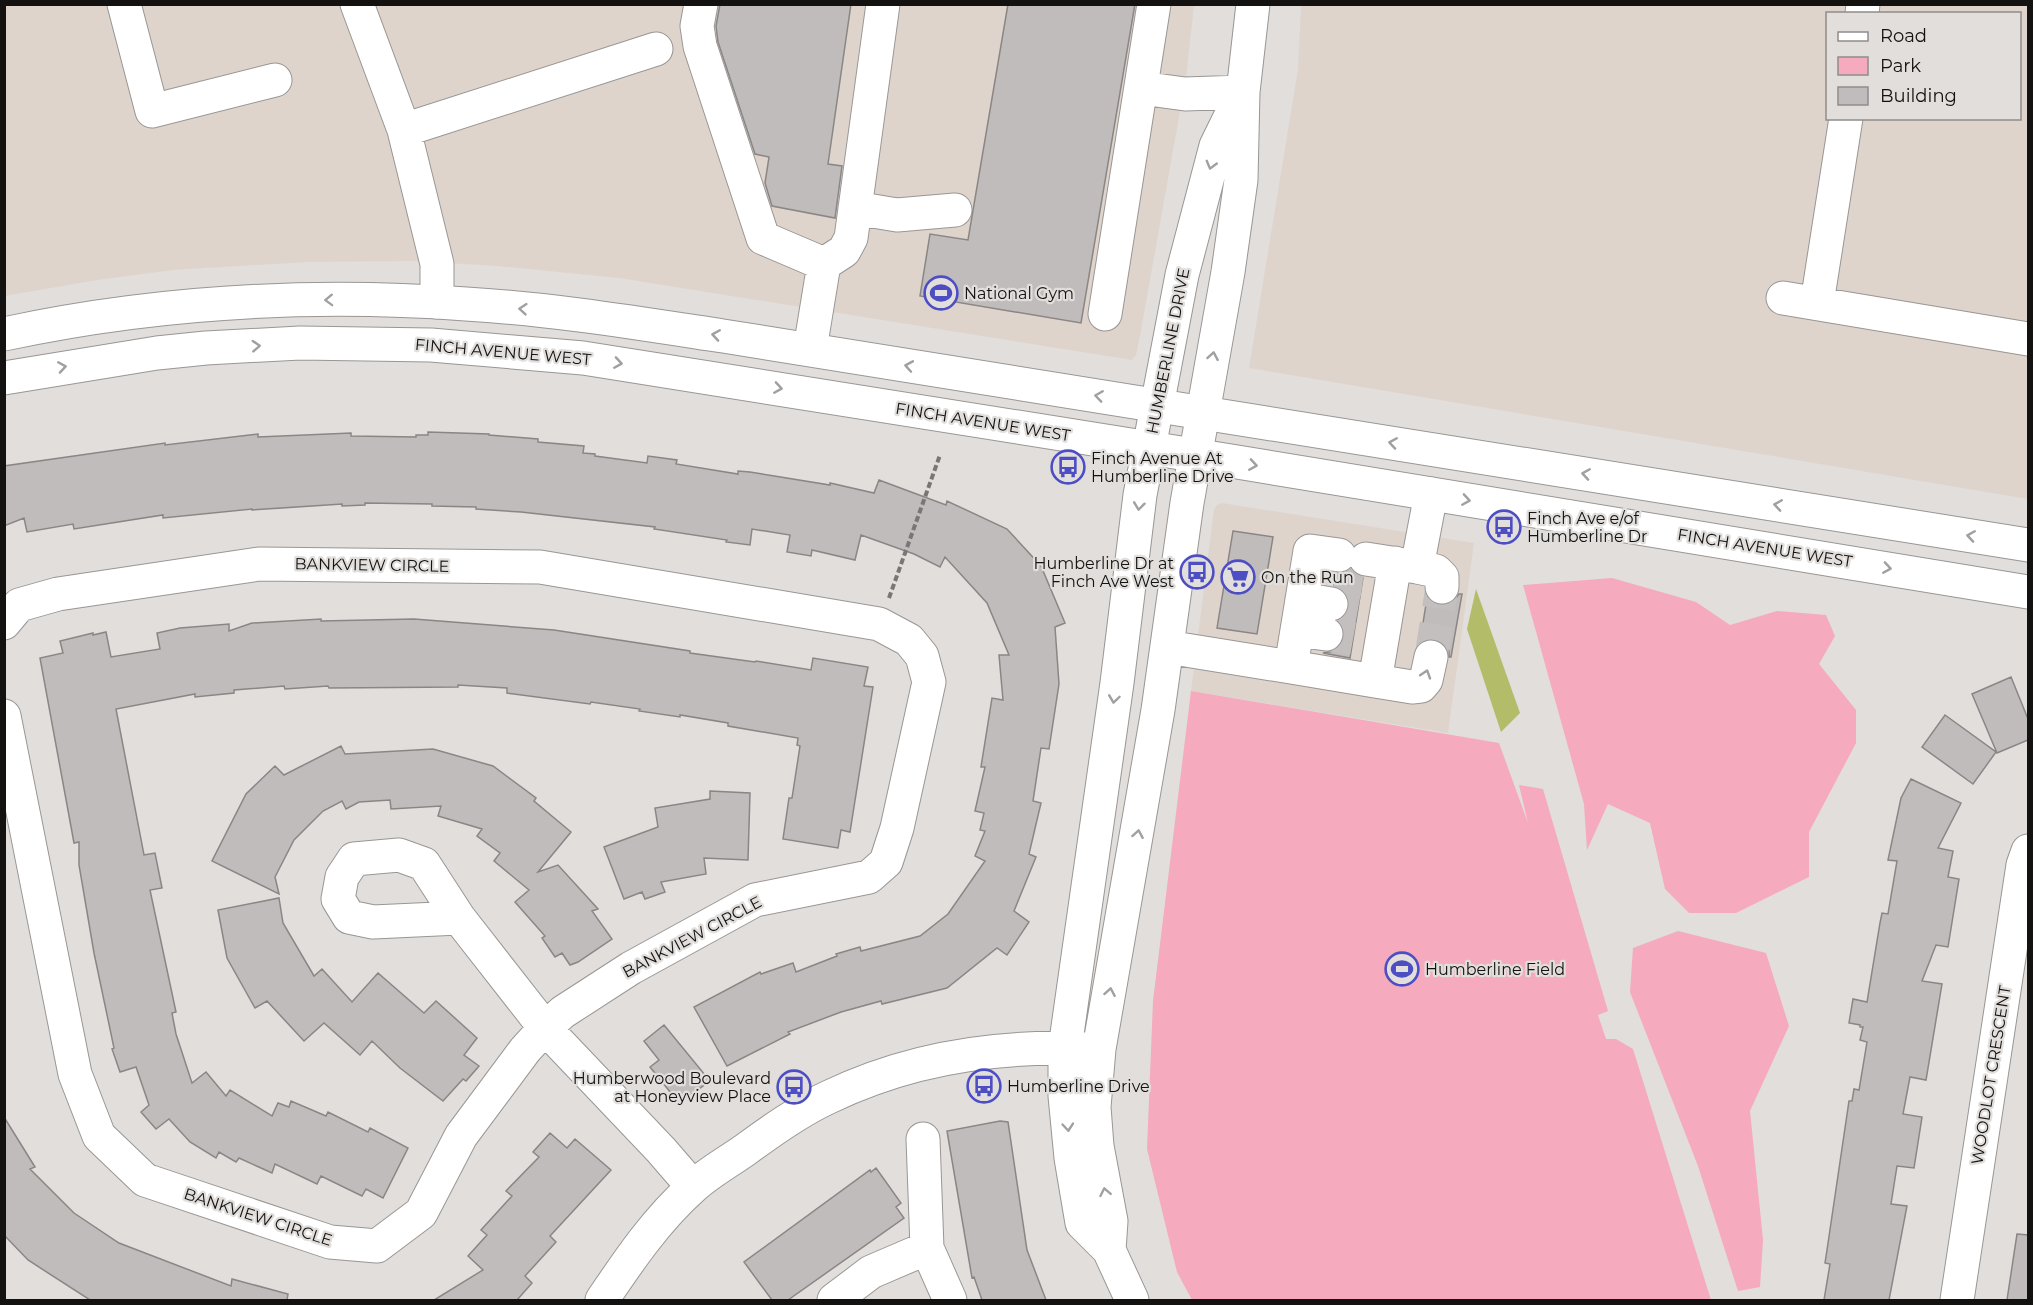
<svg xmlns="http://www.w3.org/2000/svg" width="2033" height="1305" viewBox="0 0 2033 1305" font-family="Montserrat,sans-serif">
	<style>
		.built { fill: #ded4cc; fill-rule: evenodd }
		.green { fill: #f5aabe }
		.water { fill: #b3bc69 }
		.building { fill: #c1bcbc; stroke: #8a8685; stroke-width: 1.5 }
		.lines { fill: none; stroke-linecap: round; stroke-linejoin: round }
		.minor-tunnel { stroke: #c2bfbe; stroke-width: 33; stroke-dasharray: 33 16; stroke-linecap: butt }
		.minor-casing { stroke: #999694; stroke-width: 35 }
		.major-casing { stroke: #999694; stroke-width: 35 }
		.path { stroke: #797776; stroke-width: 4; stroke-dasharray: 6 3; stroke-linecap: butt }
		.minor { stroke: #fff; stroke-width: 33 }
		.major { stroke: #fff; stroke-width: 33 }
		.oneway { stroke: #a1a0a0 }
		.labels { text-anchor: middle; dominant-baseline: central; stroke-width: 4.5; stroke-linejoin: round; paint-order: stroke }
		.poi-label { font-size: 16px; fill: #131211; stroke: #e1dedc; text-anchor: start }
		.street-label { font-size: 16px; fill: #131211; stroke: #e1dedc }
	</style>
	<rect width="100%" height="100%" fill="#e1dedc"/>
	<path class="built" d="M 5,5 L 1194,5 L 1186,78 L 1140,336 L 1136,355 L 1132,360 L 619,278 L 497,266 L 414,261 L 309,262 L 173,270 L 97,280 L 5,296 Z
		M 1301,5 L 2028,5 L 2028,499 L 1249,368 L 1298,69 ZM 1828,14 L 2020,14 L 2020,118 L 1828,118 Z
		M 1222,503 L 1474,543 L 1448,733 L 1191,691 L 1214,509 L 1217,505 Z"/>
	<path class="green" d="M 1612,578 L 1696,602 L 1730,625 L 1777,611 L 1826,615 L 1835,636 L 1819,664 L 1856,710 L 1856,743 L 1809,832 L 1809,877 L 1736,913 L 1689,913 L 1665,889 L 1650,823 L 1608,804 L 1587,850 L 1584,804 L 1523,585 Z
		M 1191,691 L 1499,743 L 1528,823 L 1519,785 L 1543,789 L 1608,1011 L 1598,1015 L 1606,1039 L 1616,1039 L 1633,1049 L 1711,1300 L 1192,1300 L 1177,1272 L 1147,1149 L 1153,1001 Z
		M 1678,931 L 1766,953 L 1789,1026 L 1750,1111 L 1763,1240 L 1760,1287 L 1738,1291 L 1698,1166 L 1630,992 L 1633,948 Z"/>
	<path class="water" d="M 1476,589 L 1520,713 L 1501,732 L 1467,629 Z"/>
	<path class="building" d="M 720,4 L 851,4 L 828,164 L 842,166 L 835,218 L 772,206 L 765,183 L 769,157 L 755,154 L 718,42 L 716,26 Z
		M 1008,4 L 1135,4 L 1081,323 L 920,296 L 930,234 L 968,240 Z
		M 428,432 L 489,434 L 489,435 L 538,439 L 538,442 L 584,446 L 583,453 L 595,454 L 595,456 L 647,463 L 648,456 L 677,460 L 676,464 L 738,474 L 738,471 L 750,472 L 830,485 L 830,483 L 874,493 L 879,480 L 946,505 L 947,501 L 1007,529 L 1041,566 L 1065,623 L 1055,627 L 1059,684 L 1049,749 L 1041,748 L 1033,801 L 1041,803 L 1029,854 L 1036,857 L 1014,911 L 1029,922 L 1007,955 L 997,948 L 947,988 L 882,1004 L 881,1001 L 841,1012 L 788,1032 L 790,1034 L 727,1066 L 694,1007 L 760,972 L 761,974 L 793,963 L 796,972 L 837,956 L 836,954 L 860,947 L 861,951 L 920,936 L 948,914 L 985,861 L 975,856 L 985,831 L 980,830 L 984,813 L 975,811 L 985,767 L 981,767 L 992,698 L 1003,700 L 999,655 L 1009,655 L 987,603 L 945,557 L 940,567 L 914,554 L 861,535 L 855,560 L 812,550 L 811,556 L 787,552 L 790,535 L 752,529 L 750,545 L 726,542 L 727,540 L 654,529 L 655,527 L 521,512 L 476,509 L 476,507 L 432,506 L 432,504 L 365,503 L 365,505 L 342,506 L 342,504 L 252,510 L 252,509 L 163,518 L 163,515 L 74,529 L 73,524 L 27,532 L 24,518 L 4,526 L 4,466 L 165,443 L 165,445 L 258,434 L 258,437 L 351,433 L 351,436 L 416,437 L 416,435 L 428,435 Z
		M 1233,531 L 1273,537 L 1257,634 L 1217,628 Z
		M 1351,569 L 1355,574 L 1363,578 L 1350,658 L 1323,653 L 1334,651 L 1341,645 L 1344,637 L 1344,627 L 1339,621 L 1346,615 L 1349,608 L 1349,598 L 1343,590 L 1334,585 L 1336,573 L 1346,573 Z
		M 1459,594 L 1462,594 L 1451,657 L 1449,657 L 1449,651 L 1444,644 L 1436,639 L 1426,639 L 1420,642 L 1427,598 L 1433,603 L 1443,606 L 1452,603 Z
		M 321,619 L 321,621 L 414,619 L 554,630 L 690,651 L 690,653 L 755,662 L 756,661 L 811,670 L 813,658 L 868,667 L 864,686 L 873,687 L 850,832 L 841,830 L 838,848 L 783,839 L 789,798 L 792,798 L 800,746 L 797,745 L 798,738 L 728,726 L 728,723 L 680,715 L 680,717 L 639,711 L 640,709 L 591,702 L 590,704 L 507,693 L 507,688 L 458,685 L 458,687 L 329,688 L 328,686 L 285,689 L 284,686 L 234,690 L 234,693 L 195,697 L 195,694 L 116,709 L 144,855 L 155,853 L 162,888 L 150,890 L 176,1012 L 172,1013 L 176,1034 L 192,1083 L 206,1072 L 226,1096 L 230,1090 L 272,1116 L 278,1103 L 289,1107 L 291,1101 L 326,1116 L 328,1112 L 368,1132 L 370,1128 L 408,1148 L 383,1198 L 366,1189 L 362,1196 L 321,1176 L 317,1184 L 275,1164 L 272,1173 L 239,1158 L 236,1162 L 219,1152 L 216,1158 L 190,1142 L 169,1119 L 156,1129 L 141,1112 L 149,1105 L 136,1067 L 120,1072 L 112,1049 L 114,1048 L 94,953 L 79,865 L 79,842 L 74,843 L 40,658 L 63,653 L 60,641 L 93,633 L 93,635 L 106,632 L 111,657 L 160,649 L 157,633 L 180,628 L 229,624 L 229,631 L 252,623 Z
		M 2011,677 L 2028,719 L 2028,740 L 1997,753 L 1972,694 Z
		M 1945,715 L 1996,752 L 1973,784 L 1922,747 Z
		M 341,746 L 345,754 L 433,749 L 493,766 L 536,798 L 534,801 L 571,832 L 538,872 L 558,865 L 598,909 L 592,911 L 612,939 L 578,962 L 570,965 L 562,953 L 555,957 L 542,938 L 545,936 L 515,902 L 529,890 L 494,861 L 500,853 L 477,836 L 482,829 L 438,816 L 441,806 L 391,809 L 390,800 L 359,802 L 346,809 L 342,801 L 323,811 L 294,840 L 275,877 L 279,894 L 212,861 L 246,794 L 275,766 L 284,775 Z
		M 1911,779 L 1961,803 L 1938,848 L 1953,851 L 1948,877 L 1959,879 L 1948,947 L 1936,945 L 1922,981 L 1942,984 L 1926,1080 L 1910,1077 L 1903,1114 L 1922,1117 L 1914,1168 L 1897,1166 L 1891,1204 L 1907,1206 L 1889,1300 L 1824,1300 L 1830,1264 L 1825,1263 L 1827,1250 L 1849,1101 L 1852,1101 L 1854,1089 L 1859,1090 L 1867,1042 L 1860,1040 L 1863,1027 L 1860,1027 L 1860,1025 L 1849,1023 L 1853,999 L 1867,1002 L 1880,923 L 1882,913 L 1888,914 L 1897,861 L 1888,860 L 1901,798 Z
		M 710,791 L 750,793 L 748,860 L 704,858 L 706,874 L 661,882 L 665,892 L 645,899 L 642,892 L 624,899 L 604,847 L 658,827 L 655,808 L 710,799 Z
		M 279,898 L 283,923 L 314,976 L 322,969 L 352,1002 L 378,973 L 424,1013 L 436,1001 L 477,1038 L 464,1055 L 479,1066 L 466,1081 L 463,1079 L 443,1101 L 400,1068 L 372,1041 L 360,1055 L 324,1023 L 304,1041 L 267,1001 L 255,1008 L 227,958 L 218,910 Z
		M 664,1025 L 710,1081 L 679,1103 L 650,1067 L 659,1060 L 644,1041 Z
		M 4,1117 L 35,1167 L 30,1169 L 74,1213 L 119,1243 L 231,1286 L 232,1279 L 288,1294 L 287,1300 L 90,1300 L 28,1260 L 4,1235 Z
		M 1000,1121 L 1008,1122 L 1027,1250 L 1046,1300 L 982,1300 L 974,1277 L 972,1278 L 947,1131 Z
		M 550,1133 L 567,1148 L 575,1139 L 611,1170 L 550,1236 L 556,1242 L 525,1276 L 532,1283 L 517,1300 L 434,1300 L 483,1270 L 468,1256 L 487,1235 L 481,1230 L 512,1196 L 506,1191 L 539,1157 L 533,1152 Z
		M 876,1168 L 901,1203 L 896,1207 L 904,1218 L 788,1300 L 772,1300 L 744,1262 L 870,1170 L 871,1172 Z
		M 2017,1234 L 2028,1235 L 2028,1300 L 2007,1300 Z"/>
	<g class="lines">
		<path class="minor-tunnel" d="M 1335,576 L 1363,580
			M 1331,604 L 1358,609
			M 1326,634 L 1353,639
			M 1431,657 L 1442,587"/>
		<defs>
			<path id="minor" d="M 124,4 L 152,111 L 275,80
				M 357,4 L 404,130 L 437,264 L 437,302
				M 701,4 L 697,26 L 700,46 L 763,238 L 824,264
				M 1862,14 L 1863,4
				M 1141,88 L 1185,94 L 1243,92
				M 404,130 L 656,49
				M 855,208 L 897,215 L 955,210
				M 1783,298 L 2028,339
				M 1817,303 L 1846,118
				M 1105,314 L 1154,4
				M 810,349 L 824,264 L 844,251 L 851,238 L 883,4
				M 1366,559 L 1417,567 L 1431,494
				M 1417,567 L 1436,571 L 1442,577 L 1442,587
				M 1302,599 L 1331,604
				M 4,623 L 19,605 L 58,594 L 259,564 L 540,567 L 879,624 L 909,640 L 922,656 L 929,682 L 897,828 L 886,862 L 869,877 L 755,900 L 631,968 L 563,1012 L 545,1028 L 525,1050 L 461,1136 L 421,1213 L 377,1246 L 330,1242 L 145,1180 L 99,1136 L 75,1074 L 4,716
				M 1297,630 L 1326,634
				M 1167,647 L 1291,667 L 1310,551 L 1339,555
				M 1291,667 L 1375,681 L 1395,563
				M 1375,681 L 1412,687 L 1421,686 L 1426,680 L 1431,657
				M 459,918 L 373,922 L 349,917 L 338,899 L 342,877 L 354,859 L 399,855 L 424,864 L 459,918 L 545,1028 L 661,1150 L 693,1187
				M 923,1139 L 927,1248 L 950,1300
				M 1109,1250 L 1111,1221 L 1097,1146 L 1094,1107 L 1099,1049 L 1158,710 L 1187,503 L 1228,272 L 1241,180 L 1243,92 L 1253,4
				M 602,1300 C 629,1260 656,1220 693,1187 C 708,1173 728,1162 745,1150 C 771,1131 799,1111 829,1097 C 910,1058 997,1045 1086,1049
				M 834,1300 L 871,1272 L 927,1248
				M 1132,1300 L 1109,1250 L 1082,1223 L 1071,1158 L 1065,1096 L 1065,1048 L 1117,683 L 1140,495 L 1182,275 L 1216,146 L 1239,99
				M 1957,1300 L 2023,865 L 2028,851"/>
			<path id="major" d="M 4,334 C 154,302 313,293 466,304 C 552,309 637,323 723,336 L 2028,545
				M 4,378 L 157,353 L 206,348 L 300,343 L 431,345 L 583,358 L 1231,461 L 2028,592"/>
		</defs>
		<use href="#minor" class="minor-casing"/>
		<use href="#major" class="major-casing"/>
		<path class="path" d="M 889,598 L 940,455"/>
		<use href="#minor" class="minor"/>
		<use href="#major" class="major"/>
	</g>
	<defs><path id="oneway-chevron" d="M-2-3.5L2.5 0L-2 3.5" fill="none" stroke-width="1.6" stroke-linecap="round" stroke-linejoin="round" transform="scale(1.5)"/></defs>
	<g class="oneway">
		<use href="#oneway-chevron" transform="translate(1211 165) rotate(105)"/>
		<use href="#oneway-chevron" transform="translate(329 300) rotate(178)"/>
		<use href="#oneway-chevron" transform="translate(523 309) rotate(-175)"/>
		<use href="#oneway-chevron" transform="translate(716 335) rotate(-171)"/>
		<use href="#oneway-chevron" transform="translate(256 346) rotate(-3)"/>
		<use href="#oneway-chevron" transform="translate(1213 356) rotate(-80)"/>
		<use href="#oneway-chevron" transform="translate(618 363) rotate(9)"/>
		<use href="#oneway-chevron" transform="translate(909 366) rotate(-170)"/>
		<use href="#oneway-chevron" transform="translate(62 367) rotate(-9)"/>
		<use href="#oneway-chevron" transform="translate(778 388) rotate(9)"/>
		<use href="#oneway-chevron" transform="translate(1099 396) rotate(-172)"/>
		<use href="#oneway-chevron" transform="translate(1393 443) rotate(-171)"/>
		<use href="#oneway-chevron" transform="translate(1253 465) rotate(9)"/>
		<use href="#oneway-chevron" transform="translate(1586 474) rotate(-171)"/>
		<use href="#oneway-chevron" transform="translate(1466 500) rotate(9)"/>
		<use href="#oneway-chevron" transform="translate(1778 505) rotate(-171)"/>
		<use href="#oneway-chevron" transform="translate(1139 506) rotate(97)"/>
		<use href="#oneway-chevron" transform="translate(1971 536) rotate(-171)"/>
		<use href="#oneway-chevron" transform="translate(1887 568) rotate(9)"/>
		<use href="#oneway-chevron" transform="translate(1426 674) rotate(-72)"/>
		<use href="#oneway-chevron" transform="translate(1114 699) rotate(98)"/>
		<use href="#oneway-chevron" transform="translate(1138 834) rotate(-80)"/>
		<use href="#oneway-chevron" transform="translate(1110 992) rotate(-80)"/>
		<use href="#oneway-chevron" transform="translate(1068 1127) rotate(85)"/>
		<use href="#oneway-chevron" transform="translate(1105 1192) rotate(-101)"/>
	</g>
	<defs>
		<symbol id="stadium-ring" viewBox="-11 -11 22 22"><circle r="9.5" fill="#e1dedc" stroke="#4d4ec4" stroke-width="1.5"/><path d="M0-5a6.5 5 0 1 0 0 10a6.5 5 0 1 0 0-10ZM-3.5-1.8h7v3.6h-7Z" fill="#4d4ec4"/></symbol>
		<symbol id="bus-ring" viewBox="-11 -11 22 22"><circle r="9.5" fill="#e1dedc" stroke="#4d4ec4" stroke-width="1.5"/><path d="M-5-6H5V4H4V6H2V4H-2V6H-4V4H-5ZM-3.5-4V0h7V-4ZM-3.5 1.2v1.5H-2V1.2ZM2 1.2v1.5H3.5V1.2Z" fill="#4d4ec4"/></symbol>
		<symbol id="supermarket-ring" viewBox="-11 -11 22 22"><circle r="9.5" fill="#e1dedc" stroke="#4d4ec4" stroke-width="1.5"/><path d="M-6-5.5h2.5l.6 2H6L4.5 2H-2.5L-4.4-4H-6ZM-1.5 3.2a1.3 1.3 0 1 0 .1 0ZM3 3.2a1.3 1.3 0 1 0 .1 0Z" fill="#4d4ec4"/></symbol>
	</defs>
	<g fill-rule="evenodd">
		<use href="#stadium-ring" x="922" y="274" width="38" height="38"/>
		<use href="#bus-ring" x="1049" y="448" width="38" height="38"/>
		<use href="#bus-ring" x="1485" y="508" width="38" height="38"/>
		<use href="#bus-ring" x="1178" y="553" width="38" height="38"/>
		<use href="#supermarket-ring" x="1219" y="558" width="38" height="38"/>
		<use href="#stadium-ring" x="1383" y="950" width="38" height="38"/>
		<use href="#bus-ring" x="965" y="1067" width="38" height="38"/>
		<use href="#bus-ring" x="775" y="1068" width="38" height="38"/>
	</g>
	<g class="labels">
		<g class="poi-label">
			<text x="964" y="293">National Gym</text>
			<text x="1091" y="458">Finch Avenue At<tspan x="1091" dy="18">Humberline Drive</tspan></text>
			<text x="1527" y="518">Finch Ave e/of<tspan x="1527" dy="18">Humberline Dr</tspan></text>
			<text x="1174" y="563" text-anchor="end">Humberline Dr at<tspan x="1174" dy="18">Finch Ave West</tspan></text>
			<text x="1261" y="577">On the Run</text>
			<text x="1425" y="969">Humberline Field</text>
			<text x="771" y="1078" text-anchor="end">Humberwood Boulevard<tspan x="771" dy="18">at Honeyview Place</tspan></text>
			<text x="1007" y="1086">Humberline Drive</text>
		</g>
		<g class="street-label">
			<text transform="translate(1168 351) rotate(-79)">HUMBERLINE DRIVE</text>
			<text transform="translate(503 352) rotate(5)">FINCH AVENUE WEST</text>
			<text transform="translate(983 422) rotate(9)">FINCH AVENUE WEST</text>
			<text transform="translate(1765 548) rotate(9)">FINCH AVENUE WEST</text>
			<text transform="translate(372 565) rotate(1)">BANKVIEW CIRCLE</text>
			<text transform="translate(692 937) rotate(-28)">BANKVIEW CIRCLE</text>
			<text transform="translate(1991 1075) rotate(-81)">WOODLOT CRESCENT</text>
			<text transform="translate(258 1217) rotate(18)">BANKVIEW CIRCLE</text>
		</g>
	</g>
	<rect width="2033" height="1305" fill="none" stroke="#131211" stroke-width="12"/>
	<rect x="1826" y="12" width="195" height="108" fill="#e1dedc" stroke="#8f8c8b" stroke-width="1.5"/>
	<rect x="1838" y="32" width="30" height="9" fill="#ffffff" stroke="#8f8c8b" stroke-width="1.5"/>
	<text x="1880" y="42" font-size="18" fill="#131211">Road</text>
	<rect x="1838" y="57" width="30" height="18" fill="#f5aabe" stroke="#8f8c8b" stroke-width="1.5"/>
	<text x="1880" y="72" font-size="18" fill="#131211">Park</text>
	<rect x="1838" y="87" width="30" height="18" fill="#c1bcbc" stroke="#8f8c8b" stroke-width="1.5"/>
	<text x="1880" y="102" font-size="18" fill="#131211">Building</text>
</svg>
